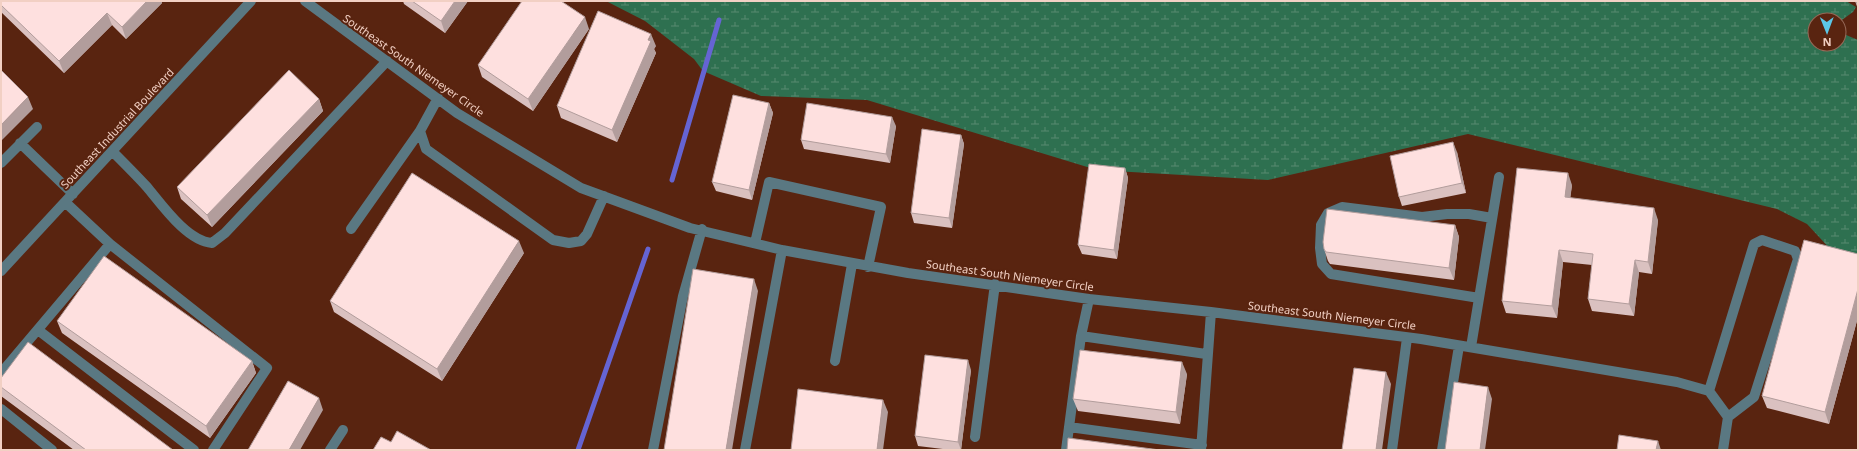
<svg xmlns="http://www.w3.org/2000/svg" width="1859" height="451" viewBox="0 0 1859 451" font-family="'Noto Sans',sans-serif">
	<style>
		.wetland { fill: url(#wetland-marsh) }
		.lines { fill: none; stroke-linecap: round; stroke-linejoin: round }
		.stream { stroke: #6564d3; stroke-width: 5 }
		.minor { stroke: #5a7882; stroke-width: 10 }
		.wall { fill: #dac1c0 }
		.shaded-wall { fill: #b29d9c }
		.building { fill: #fee0df; stroke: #b29d9c }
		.labels { text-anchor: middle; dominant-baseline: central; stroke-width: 4; stroke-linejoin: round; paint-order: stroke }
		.street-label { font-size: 11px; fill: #f2d0c4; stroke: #592410 }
	</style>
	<defs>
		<pattern id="wetland-marsh" width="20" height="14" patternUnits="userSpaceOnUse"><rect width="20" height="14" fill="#2e7050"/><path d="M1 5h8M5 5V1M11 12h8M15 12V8" fill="none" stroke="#578a6f"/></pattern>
	</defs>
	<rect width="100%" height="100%" fill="#592410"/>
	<path class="wetland" d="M 606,1 L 1846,1 L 1856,7 L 1853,12 L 1839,22 L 1839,20 L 1815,20 L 1815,44 L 1839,44 L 1839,32 L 1858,40 L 1858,279 L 1807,224 L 1777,209 L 1468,134 L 1268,180 L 1097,170 L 867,100 L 761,96 L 703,71 L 694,59 L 645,21 Z"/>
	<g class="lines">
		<path class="stream" d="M 672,180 L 719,20
			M 578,450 L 648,249"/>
		<path class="minor" d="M 305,1 L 457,113 L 581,188 L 690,228 L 782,250 L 908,273 L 1089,299 L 1211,312 L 1421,339 L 1677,382 L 1709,391 L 1728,417 L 1723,450
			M 438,98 L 420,131 L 426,149 L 553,240 L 569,243 L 581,241 L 587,234 L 604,196
			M 20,143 L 73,194
			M 112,151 C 124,163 136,175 147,187 C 162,205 187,241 212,243 L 225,233 L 387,61
			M 1,163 L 37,127
			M 65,202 L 110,244 L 267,368 L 213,450
			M 351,229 L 420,131
			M 755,243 L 769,182 L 881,207 L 868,267
			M 1,271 L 251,1
			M 1479,298 L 1331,274 L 1322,264 L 1320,248 L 1321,225 L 1328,213 L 1342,207 L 1422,217 L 1447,214 L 1469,214 L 1492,218
			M 38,330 L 194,450
			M 1081,336 L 1206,354
			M 1471,347 L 1499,177
			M 835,361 L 852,264
			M 1,373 L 110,244
			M 1709,391 L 1754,244 L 1762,240 L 1795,251 L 1798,259 L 1754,397 L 1728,417
			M 1,409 L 52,450
			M 1069,427 L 1202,445
			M 975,437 L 995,284
			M 330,450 L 343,430
			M 653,450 L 683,296 L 702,229
			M 745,450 L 782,250
			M 1066,450 L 1081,336 L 1089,299
			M 1201,450 L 1211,312
			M 1392,450 L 1407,338
			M 1442,450 L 1459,346"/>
	</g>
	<path class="wall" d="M 1,1 L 161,1 L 162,3 L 126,39 L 112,25 L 64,73 L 1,12 Z
		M 403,1 L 468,1 L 445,33 L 404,4 Z
		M 1855,1 L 1858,1 L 1858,9 Z
		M 589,29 L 533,111 L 482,77 L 478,65 Z
		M 656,46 L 654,49 L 656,53 L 617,142 L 561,118 L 557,106 Z
		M 319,99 L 323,111 L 212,227 L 181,199 L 177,187 Z
		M 769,103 L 773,113 L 752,200 L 716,191 L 712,182 Z
		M 896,126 L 890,163 L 804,149 L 801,140 Z
		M 961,135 L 964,144 L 952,228 L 914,223 L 911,213 Z
		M 1457,152 L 1466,193 L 1402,206 L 1399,197 Z
		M 1125,168 L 1128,178 L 1117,259 L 1082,254 L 1078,245 Z
		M 1572,185 L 1570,198 L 1658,220 L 1652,274 L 1639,272 L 1634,316 L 1592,311 L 1588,299 L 1592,265 L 1563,262 L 1557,318 L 1506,313 L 1502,301 Z
		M 1455,225 L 1459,237 L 1454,280 L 1330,264 L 1328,261 L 1324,249 Z
		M 524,253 L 442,381 L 334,312 L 330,301 Z
		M 1858,254 L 1858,317 L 1829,424 L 1767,408 L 1762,396 Z
		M 57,321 L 252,361 L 256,373 L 210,438 L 62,333 Z
		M 971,370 L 961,450 L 951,450 L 918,446 L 915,436 Z
		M 1187,374 L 1180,424 L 1078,411 L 1073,399 Z
		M 1,378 L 173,450 L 74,450 L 1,396 Z"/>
	<path class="shaded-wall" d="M 147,1 L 161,1 L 162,3 L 126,39 L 122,27 Z
		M 455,1 L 468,1 L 445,33 L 441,21 Z
		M 107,13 L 112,25 L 64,73 L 59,61 Z
		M 585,17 L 589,29 L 533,111 L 528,99 Z
		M 651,34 L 656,46 L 654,49 L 656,53 L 617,142 L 612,130 Z
		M 28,97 L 33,109 L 1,141 L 1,125 Z
		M 319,99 L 323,111 L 212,227 L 207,215 Z
		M 769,103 L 773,113 L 752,200 L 749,190 Z
		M 892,117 L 896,126 L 890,163 L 886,154 Z
		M 961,135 L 964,144 L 952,228 L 949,218 Z
		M 1453,142 L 1457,152 L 1466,193 L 1462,183 Z
		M 1125,168 L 1128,178 L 1117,259 L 1114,250 Z
		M 1568,173 L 1572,185 L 1569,209 L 1565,197 Z
		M 1654,208 L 1658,220 L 1652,274 L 1648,262 Z
		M 1455,225 L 1459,237 L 1454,280 L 1449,268 Z
		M 519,241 L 524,253 L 442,381 L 437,369 Z
		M 1559,250 L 1563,262 L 1557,318 L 1552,306 Z
		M 1635,260 L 1639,272 L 1634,316 L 1629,304 Z
		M 754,279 L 758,291 L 732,450 L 726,450 Z
		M 1858,289 L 1858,317 L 1829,424 L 1825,412 Z
		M 968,360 L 971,370 L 961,450 L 958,442 Z
		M 252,361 L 256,373 L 210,438 L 206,426 Z
		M 1182,362 L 1187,374 L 1180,424 L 1176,412 Z
		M 1386,372 L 1391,384 L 1382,450 L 1376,450 Z
		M 1488,387 L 1492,399 L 1485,450 L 1480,450 Z
		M 319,398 L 323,410 L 300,450 L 289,450 Z
		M 883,400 L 888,412 L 883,450 L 877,450 Z
		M 1658,441 L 1661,450 L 1656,450 Z"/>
	<path class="building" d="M 1,1 L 147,1 L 122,27 L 107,13 L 59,61 L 1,5 Z
		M 412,1 L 455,1 L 441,21 Z
		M 522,1 L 561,1 L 585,17 L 528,99 L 478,65 Z
		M 1856,1 L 1858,1 L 1858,6 Z
		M 598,11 L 651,34 L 648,40 L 651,41 L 612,130 L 557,106 Z
		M 1,70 L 28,97 L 1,125 Z
		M 289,70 L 319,99 L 207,215 L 177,187 Z
		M 733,95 L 769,103 L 749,190 L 712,182 Z
		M 807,103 L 892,117 L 886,154 L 801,140 Z
		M 922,129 L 961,135 L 949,218 L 911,213 Z
		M 1453,142 L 1462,183 L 1399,197 L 1390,156 Z
		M 1089,164 L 1125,168 L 1114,250 L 1078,245 Z
		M 1517,168 L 1568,173 L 1565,197 L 1654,208 L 1648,262 L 1635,260 L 1629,304 L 1588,299 L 1593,254 L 1559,250 L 1552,306 L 1502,301 Z
		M 412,173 L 519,241 L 437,369 L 330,301 Z
		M 1327,209 L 1455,225 L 1449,268 L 1326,252 L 1324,249 L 1323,242 Z
		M 1804,240 L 1858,254 L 1858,289 L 1825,412 L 1762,396 Z
		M 104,256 L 252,361 L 206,426 L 57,321 Z
		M 693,269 L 754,279 L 726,450 L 664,450 Z
		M 28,342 L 173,450 L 86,450 L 1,387 L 1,378 Z
		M 1080,350 L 1182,362 L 1176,412 L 1073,399 Z
		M 925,355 L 968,360 L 958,442 L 915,436 Z
		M 1354,368 L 1386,372 L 1376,450 L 1342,450 Z
		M 288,381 L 319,398 L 289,450 L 248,450 Z
		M 1454,382 L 1488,387 L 1480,450 L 1445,450 Z
		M 798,389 L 883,400 L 877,450 L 791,450 Z
		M 397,431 L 431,450 L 373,450 L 381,437 L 391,442 Z
		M 1619,435 L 1658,441 L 1656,450 L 1617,450 Z
		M 1068,438 L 1160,450 L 1067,450 Z"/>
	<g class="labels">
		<g class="street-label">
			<text transform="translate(414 65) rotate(35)">Southeast South Niemeyer Circle</text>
			<text transform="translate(117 128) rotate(-47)">Southeast Industrial Boulevard</text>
			<text transform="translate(1010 275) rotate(8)">Southeast South Niemeyer Circle</text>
			<text transform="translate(1332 315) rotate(7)">Southeast South Niemeyer Circle</text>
		</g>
	</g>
	<rect width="1859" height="451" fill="none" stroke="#f2d0c4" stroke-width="4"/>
	<g transform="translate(1827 32) rotate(179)"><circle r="19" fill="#592410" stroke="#966958"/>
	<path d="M0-3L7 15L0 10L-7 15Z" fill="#5cc7e7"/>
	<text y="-6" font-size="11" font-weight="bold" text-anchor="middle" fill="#f2d0c4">N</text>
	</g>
</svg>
